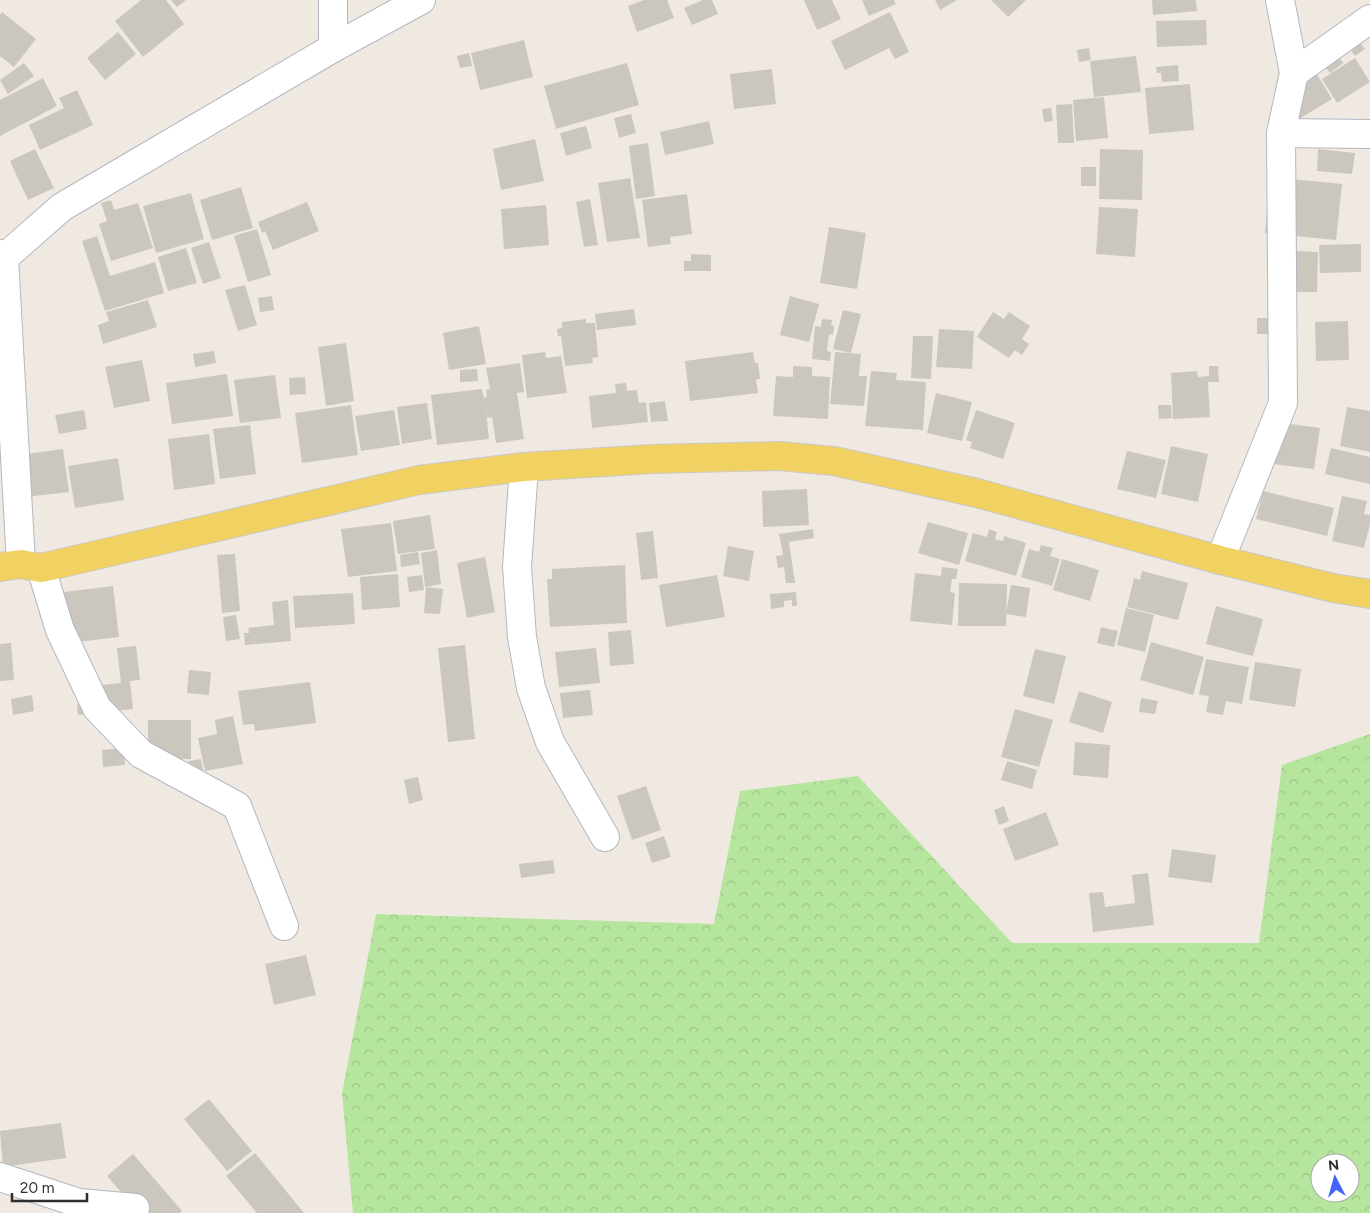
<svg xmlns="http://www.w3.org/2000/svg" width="1370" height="1213" viewBox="0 0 1370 1213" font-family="Figtree,sans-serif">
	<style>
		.forest { fill: url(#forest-crowns); fill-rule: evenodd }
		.building { fill: #cbc7bf }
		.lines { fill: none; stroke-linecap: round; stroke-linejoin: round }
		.minor-casing { stroke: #b4b7c1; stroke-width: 30 }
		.major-casing { stroke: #c9c9c9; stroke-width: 30 }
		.minor { stroke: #fff; stroke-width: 28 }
		.major { stroke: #f2d163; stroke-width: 28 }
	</style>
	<defs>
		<pattern id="forest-crowns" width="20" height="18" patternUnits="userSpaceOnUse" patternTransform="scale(1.25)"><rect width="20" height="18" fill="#b6e59e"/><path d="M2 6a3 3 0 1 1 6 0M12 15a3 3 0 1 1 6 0" fill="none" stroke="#9dc588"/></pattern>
	</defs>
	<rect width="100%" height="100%" fill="#efe9e1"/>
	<path class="forest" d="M 1370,734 L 1370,1213 L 353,1213 L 342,1094 L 376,914 L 714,924 L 740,791 L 858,776 L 1012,943 L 1259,943 L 1282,765 ZM 1320,1163 L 1350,1163 L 1350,1193 L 1320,1193 Z"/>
	<path class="building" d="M 141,0 L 166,0 L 184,24 L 143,57 L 115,21 Z
		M 171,0 L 186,0 L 177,7 Z
		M 644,0 L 667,0 L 674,18 L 637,32 L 628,6 Z
		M 703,0 L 712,0 L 718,14 L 692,25 L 684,8 Z
		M 804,0 L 832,0 L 841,19 L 817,30 Z
		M 862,0 L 894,0 L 896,4 L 869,16 Z
		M 935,0 L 957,0 L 940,10 Z
		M 991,0 L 1026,0 L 1008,17 Z
		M 1152,0 L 1196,0 L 1197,11 L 1153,15 Z
		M 2,12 L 36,39 L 14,67 L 0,56 L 0,15 Z
		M 890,12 L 909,52 L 895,59 L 889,48 L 845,70 L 831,41 Z
		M 1206,20 L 1207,45 L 1157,47 L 1156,21 Z
		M 1346,26 L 1365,49 L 1355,56 L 1350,49 L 1339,57 L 1343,63 L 1330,73 L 1313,52 Z
		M 118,32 L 136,54 L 105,80 L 87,58 Z
		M 524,40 L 533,77 L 480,90 L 471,53 Z
		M 1089,48 L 1091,60 L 1079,62 L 1077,50 Z
		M 469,53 L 472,66 L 460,68 L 457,56 Z
		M 1136,56 L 1141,92 L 1094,97 L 1090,61 Z
		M 1355,58 L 1370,82 L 1337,103 L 1322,79 Z
		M 24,63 L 34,76 L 8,94 L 0,80 Z
		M 627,63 L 639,105 L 556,129 L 544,86 Z
		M 1310,63 L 1332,99 L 1299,119 L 1277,83 Z
		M 1178,65 L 1179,81 L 1162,82 L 1161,73 L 1157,73 L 1156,67 Z
		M 772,69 L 776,104 L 734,109 L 730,74 Z
		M 43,78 L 57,106 L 0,136 L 0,100 Z
		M 1190,84 L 1194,130 L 1149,134 L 1145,88 Z
		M 77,90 L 93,125 L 40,150 L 29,125 L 64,108 L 59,98 Z
		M 1104,97 L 1108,138 L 1076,141 L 1073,100 Z
		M 1072,104 L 1074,143 L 1058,143 L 1056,105 Z
		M 1051,108 L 1053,121 L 1044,122 L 1042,109 Z
		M 631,114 L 636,133 L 619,138 L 614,118 Z
		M 709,121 L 714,144 L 665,155 L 660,132 Z
		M 586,126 L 592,148 L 566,156 L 560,133 Z
		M 535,139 L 544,181 L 501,190 L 493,149 Z
		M 648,143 L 655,196 L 636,199 L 629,146 Z
		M 35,149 L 54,188 L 28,200 L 10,161 Z
		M 1100,149 L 1143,150 L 1142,200 L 1099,199 Z
		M 1318,149 L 1355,153 L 1352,174 L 1317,171 Z
		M 1081,167 L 1096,167 L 1096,186 L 1081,186 Z
		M 1270,177 L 1342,184 L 1336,240 L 1265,233 Z
		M 630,178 L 640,238 L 607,242 L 598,183 Z
		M 241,187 L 253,228 L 212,240 L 200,200 Z
		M 191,193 L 204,239 L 156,253 L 143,206 Z
		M 687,194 L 692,234 L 670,237 L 671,244 L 648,247 L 642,200 Z
		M 590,199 L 598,245 L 584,247 L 576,202 Z
		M 111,200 L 114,210 L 138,203 L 153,248 L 111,261 L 99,224 L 107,221 L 101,203 Z
		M 307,202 L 319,231 L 273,250 L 265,231 L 262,233 L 258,222 Z
		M 546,205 L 549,245 L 504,249 L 501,209 Z
		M 1099,207 L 1138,209 L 1135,257 L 1096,254 Z
		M 829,227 L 866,233 L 857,289 L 820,283 Z
		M 257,229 L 271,275 L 248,282 L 234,236 Z
		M 97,236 L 110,276 L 155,262 L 164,293 L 105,311 L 82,241 Z
		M 209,242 L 221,278 L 203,284 L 191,248 Z
		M 1361,244 L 1361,272 L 1320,273 L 1319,245 Z
		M 186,248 L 197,283 L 168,291 L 158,257 Z
		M 1278,250 L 1318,252 L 1317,292 L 1277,292 Z
		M 691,254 L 711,255 L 711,271 L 684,271 L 684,261 L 691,261 Z
		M 245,285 L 257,325 L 238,331 L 225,290 Z
		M 272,296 L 274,310 L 260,312 L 258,298 Z
		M 790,296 L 819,304 L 809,342 L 780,335 Z
		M 148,300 L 157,327 L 103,344 L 98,325 L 109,321 L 106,312 Z
		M 634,309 L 636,325 L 597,330 L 595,314 Z
		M 843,310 L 861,314 L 851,353 L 833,349 Z
		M 993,312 L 1004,319 L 1009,312 L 1030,326 L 1022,339 L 1029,344 L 1022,355 L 1015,350 L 1009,358 L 977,337 Z
		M 1257,318 L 1280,318 L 1280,334 L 1257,334 Z
		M 586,319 L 586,323 L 595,323 L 598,357 L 592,358 L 593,363 L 565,366 L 561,336 L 558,336 L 557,329 L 562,328 L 562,322 Z
		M 822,319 L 832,320 L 831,325 L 834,326 L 833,335 L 829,334 L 827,351 L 831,352 L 830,361 L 812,359 L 815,326 L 821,327 Z
		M 1348,321 L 1349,360 L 1316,361 L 1315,322 Z
		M 479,326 L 486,364 L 449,370 L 443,333 Z
		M 939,329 L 974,331 L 972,369 L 936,367 Z
		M 913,336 L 933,336 L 931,379 L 911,378 Z
		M 346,343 L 354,401 L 326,406 L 318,347 Z
		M 214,351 L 216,363 L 195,367 L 193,354 Z
		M 545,352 L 546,358 L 561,356 L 567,393 L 527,398 L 522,355 Z
		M 753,352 L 755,363 L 758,363 L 760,379 L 756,379 L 758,393 L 690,401 L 685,361 Z
		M 835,352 L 861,354 L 859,376 L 867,376 L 864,406 L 830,404 Z
		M 142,360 L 150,401 L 114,408 L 105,367 Z
		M 520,363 L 524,392 L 517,393 L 524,439 L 496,443 L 492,417 L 487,418 L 485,402 L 489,439 L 437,445 L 431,395 L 482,389 L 484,398 L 487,397 L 486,390 L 490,389 L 486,368 Z
		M 793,366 L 812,367 L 812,376 L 830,377 L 828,419 L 773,416 L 776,376 L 793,377 Z
		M 1209,366 L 1218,366 L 1219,382 L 1208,382 L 1210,417 L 1173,419 L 1171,373 L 1197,371 L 1198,377 L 1209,376 Z
		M 477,369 L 478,381 L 460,382 L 460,370 Z
		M 871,371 L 897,373 L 896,380 L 926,382 L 923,430 L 865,426 Z
		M 227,374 L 233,416 L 172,424 L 166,383 Z
		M 275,375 L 281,418 L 240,423 L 234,380 Z
		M 305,377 L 306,394 L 290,395 L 289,378 Z
		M 626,383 L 627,391 L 637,390 L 639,403 L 646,402 L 648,422 L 592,428 L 589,396 L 616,393 L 615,384 Z
		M 936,393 L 972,402 L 962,441 L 927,433 Z
		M 665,401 L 668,421 L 651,422 L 649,403 Z
		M 427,403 L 432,439 L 402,444 L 397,407 Z
		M 351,405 L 358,455 L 302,463 L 295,413 Z
		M 1158,405 L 1171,405 L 1172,418 L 1159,419 Z
		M 1347,407 L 1370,411 L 1370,452 L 1340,446 Z
		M 84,410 L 87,429 L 59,434 L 55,415 Z
		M 394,410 L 400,445 L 361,451 L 355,416 Z
		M 976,410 L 1015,423 L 1003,459 L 970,448 L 972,442 L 966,440 Z
		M 1269,421 L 1320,428 L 1314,469 L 1264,463 Z
		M 250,425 L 256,474 L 220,479 L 213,429 Z
		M 209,434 L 215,484 L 174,490 L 168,439 Z
		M 1171,446 L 1208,454 L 1198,502 L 1161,494 Z
		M 1331,448 L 1370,457 L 1370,484 L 1325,474 Z
		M 63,449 L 69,492 L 25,497 L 19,455 Z
		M 1127,451 L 1166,460 L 1156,498 L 1117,489 Z
		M 118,458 L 124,500 L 75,508 L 68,466 Z
		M 807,489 L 809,525 L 763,527 L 762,491 Z
		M 1263,491 L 1334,508 L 1327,536 L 1256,519 Z
		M 1342,496 L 1367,501 L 1364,514 L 1370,515 L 1370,524 L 1364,548 L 1332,541 Z
		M 430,515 L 435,549 L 398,554 L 393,521 Z
		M 928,522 L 968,533 L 959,565 L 918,553 Z
		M 391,523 L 397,571 L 348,577 L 341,529 Z
		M 813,529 L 814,538 L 789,542 L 795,583 L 786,583 L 784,567 L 778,568 L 776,556 L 783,555 L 779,534 Z
		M 989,529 L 997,532 L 995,539 L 1003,541 L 1004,536 L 1026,543 L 1016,576 L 965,561 L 973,533 L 987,537 Z
		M 653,531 L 658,578 L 641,580 L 636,533 Z
		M 1041,545 L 1053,548 L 1050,556 L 1060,559 L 1052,586 L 1021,577 L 1029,549 L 1039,552 Z
		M 728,546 L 754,551 L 749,581 L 723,576 Z
		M 437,550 L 441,584 L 425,587 L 421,553 Z
		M 418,552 L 420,564 L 401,567 L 400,555 Z
		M 235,554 L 240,611 L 222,613 L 217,555 Z
		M 485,557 L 495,612 L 467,618 L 457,563 Z
		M 1062,559 L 1099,570 L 1090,601 L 1053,590 Z
		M 625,565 L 627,623 L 550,627 L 547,579 L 552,579 L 552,569 Z
		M 942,567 L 958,569 L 956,579 L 952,579 L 950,592 L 955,593 L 952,625 L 910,621 L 915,573 L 941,576 Z
		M 1142,571 L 1188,583 L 1178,620 L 1127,607 L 1134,578 L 1140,580 Z
		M 398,574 L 400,607 L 362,610 L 360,577 Z
		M 422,575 L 424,590 L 409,592 L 407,577 Z
		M 717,575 L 725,617 L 666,627 L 659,585 Z
		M 959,583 L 1007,584 L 1006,626 L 958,626 Z
		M 1011,585 L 1030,588 L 1026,617 L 1006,614 Z
		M 113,586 L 119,637 L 70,643 L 64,592 Z
		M 426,587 L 443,589 L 440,614 L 424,613 Z
		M 796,592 L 797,606 L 792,606 L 792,600 L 784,601 L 784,607 L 771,609 L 770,594 Z
		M 353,593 L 355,624 L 295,628 L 293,596 Z
		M 288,600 L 291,641 L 245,645 L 244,633 L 249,633 L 248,628 L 274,625 L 272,602 Z
		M 1216,606 L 1263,619 L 1253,656 L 1206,644 Z
		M 1126,608 L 1154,615 L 1145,652 L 1117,645 Z
		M 236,615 L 240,639 L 226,641 L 223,617 Z
		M 1101,627 L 1118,631 L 1114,647 L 1097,643 Z
		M 631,630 L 634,664 L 610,666 L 608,632 Z
		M 1151,642 L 1204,657 L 1193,695 L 1140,680 Z
		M 11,643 L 14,680 L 0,681 L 0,644 Z
		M 465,645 L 475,739 L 448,742 L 438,648 Z
		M 136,646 L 140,680 L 130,681 L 133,709 L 78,715 L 77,705 L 85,704 L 83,687 L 121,683 L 117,648 Z
		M 596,648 L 600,683 L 559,687 L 555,652 Z
		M 1035,649 L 1066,656 L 1054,704 L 1023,696 Z
		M 1206,659 L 1249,667 L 1242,704 L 1226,701 L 1223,715 L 1206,712 L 1209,696 L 1199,695 Z
		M 1255,662 L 1301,669 L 1295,707 L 1249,700 Z
		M 189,670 L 211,672 L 209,695 L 187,693 Z
		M 310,682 L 316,723 L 255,731 L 254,724 L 243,725 L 238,691 Z
		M 590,690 L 593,715 L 563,718 L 560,693 Z
		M 1079,691 L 1112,702 L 1103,733 L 1069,722 Z
		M 32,695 L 34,711 L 13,715 L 11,699 Z
		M 1141,698 L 1158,701 L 1155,714 L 1139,712 Z
		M 1015,709 L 1053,720 L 1039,767 L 1001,757 Z
		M 233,716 L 243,764 L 205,771 L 198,738 L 217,734 L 215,720 Z
		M 148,720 L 191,720 L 191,759 L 148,759 Z
		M 1075,742 L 1110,745 L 1108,778 L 1073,775 Z
		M 123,748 L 125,765 L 103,767 L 102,750 Z
		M 201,759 L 203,771 L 191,774 L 189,761 Z
		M 1007,761 L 1037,770 L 1032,789 L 1001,780 Z
		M 418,777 L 423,800 L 409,804 L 404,780 Z
		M 646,786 L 661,830 L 632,840 L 617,796 Z
		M 1004,806 L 1009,821 L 999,825 L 994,810 Z
		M 1046,812 L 1059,845 L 1015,861 L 1003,829 Z
		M 664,836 L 671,857 L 652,863 L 645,843 Z
		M 1172,849 L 1216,855 L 1212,883 L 1168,877 Z
		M 553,860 L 555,873 L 521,878 L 519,864 Z
		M 1148,873 L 1154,925 L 1093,932 L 1089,893 L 1103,892 L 1105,907 L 1135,903 L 1132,875 Z
		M 306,955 L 316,995 L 274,1005 L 265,964 Z
		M 209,1099 L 252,1151 L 227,1171 L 184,1119 Z
		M 61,1123 L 66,1158 L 3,1167 L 0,1131 Z
		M 255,1153 L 304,1213 L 257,1213 L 226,1176 Z
		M 133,1154 L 182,1211 L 180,1213 L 139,1213 L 107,1176 Z"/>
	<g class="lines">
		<defs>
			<path id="minor" d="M 333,0 L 333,48
				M 1294,73 L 1370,19
				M 1281,133 L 1370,134
				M 0,254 L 4,258 L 21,564
				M 4,258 L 62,207 L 333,48 L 421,0
				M 524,467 L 517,567 L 522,637 L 531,688 L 550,742 L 605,837
				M 1220,560 L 1283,403 L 1281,133 L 1294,73 L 1280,0
				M 41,568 L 60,630 L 97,708 L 141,754 L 237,806 L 284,926
				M 0,1177 L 79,1203 L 135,1208"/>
			<path id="major" d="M 0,567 L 21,564 L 41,568 L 419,480 L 524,467 L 652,459 L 779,456 L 834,461 L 977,493 L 1220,560 L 1333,588 L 1370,594"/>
		</defs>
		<use href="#minor" class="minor-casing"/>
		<use href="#major" class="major-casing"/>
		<use href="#minor" class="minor"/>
		<use href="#major" class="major"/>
	</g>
	<g transform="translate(1335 1178) rotate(354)"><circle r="24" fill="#ffffff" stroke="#ababab"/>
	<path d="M0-4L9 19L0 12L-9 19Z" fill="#4264fb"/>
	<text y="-8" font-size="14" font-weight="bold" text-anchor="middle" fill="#2e2e2e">N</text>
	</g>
	<path d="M12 1193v8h75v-8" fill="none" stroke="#2e2e2e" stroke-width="2.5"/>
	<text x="20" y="1193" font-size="15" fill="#2e2e2e" stroke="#ffffff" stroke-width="4" paint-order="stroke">20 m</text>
</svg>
